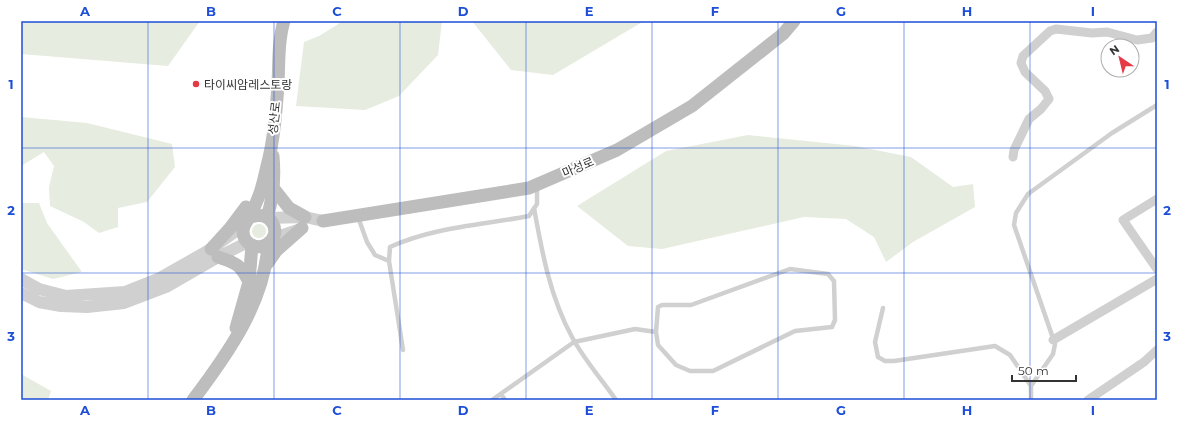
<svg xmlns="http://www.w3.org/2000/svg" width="1178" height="421" viewBox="0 0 1178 421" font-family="Montserrat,'Noto Sans KR',sans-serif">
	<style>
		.green { fill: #e6ecdf }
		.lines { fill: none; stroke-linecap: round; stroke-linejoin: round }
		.service { stroke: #d0d0d0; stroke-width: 4.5 }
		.minor { stroke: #d0d0d0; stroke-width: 9 }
		.tertiary { stroke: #d0d0d0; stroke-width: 12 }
		.secondary { stroke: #bdbdbd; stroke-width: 13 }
		.grid { fill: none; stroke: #1d4ed8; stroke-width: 1; stroke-opacity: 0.55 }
		.poi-dot { fill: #e63946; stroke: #fff; stroke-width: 1.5 }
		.labels { text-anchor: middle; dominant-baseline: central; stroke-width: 4; stroke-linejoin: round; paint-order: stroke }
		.poi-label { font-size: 12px; fill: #333; stroke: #fff; text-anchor: start }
		.street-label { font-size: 12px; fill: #333; stroke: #fff }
		.neatline { fill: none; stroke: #1d4ed8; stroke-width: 1.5 }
		.grid-label { font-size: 13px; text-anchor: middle; font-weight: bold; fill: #1d4ed8 }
	</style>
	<rect width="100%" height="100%" fill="#fff"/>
	<path class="green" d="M 21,21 L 200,21 L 168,66 L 21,54 Z
		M 343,21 L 442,21 L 438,55 L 399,96 L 365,110 L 296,106 L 304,42 L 319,36 Z
		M 472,21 L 644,21 L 553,75 L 511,70 Z
		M 21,117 L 87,123 L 172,144 L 175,167 L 147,202 L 118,208 L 118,227 L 99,233 L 84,222 L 50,206 L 49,187 L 54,166 L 44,152 L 21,166 Z
		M 748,135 L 855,146 L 911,157 L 953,187 L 973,184 L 975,207 L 913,242 L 886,262 L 874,237 L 846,219 L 804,217 L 662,249 L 628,246 L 577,206 L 666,151 Z
		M 21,203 L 39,203 L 47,223 L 82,272 L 53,279 L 21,269 Z
		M252 231a7 7 0 1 1 14 0a7 7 0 1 1-14 0Z
		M 21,374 L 51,391 L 48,400 L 21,400 Z"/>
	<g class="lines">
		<path class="service" d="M 534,208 C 542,252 550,297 572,337 C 583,358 602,380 616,400
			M 358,217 L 367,242 L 375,255 L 389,261 L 403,350
			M 389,261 L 390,247 C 434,227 483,225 529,216 L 537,204 L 537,186
			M 790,269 L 828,274 L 834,281 L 835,320 L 832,327 L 795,331 L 713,371 L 690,371 L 676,365 L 658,345 L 656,332 L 658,307 L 662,305 L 691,305 Z
			M 883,308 L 875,342 L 878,357 L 885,361 L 894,361 L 995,346 L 1010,355 L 1031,386
			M 501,394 L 505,400
			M 492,400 L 574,342 L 635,329 L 656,332
			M 1031,400 L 1031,386 L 1053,354 L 1055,344 L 1014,225 L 1016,213 L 1028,194 L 1112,133 L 1157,105"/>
		<path class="minor" d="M 1013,157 L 1014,150 L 1029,119 L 1041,109 L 1049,99 L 1045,91 L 1025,72 L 1021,63 L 1023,56 L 1050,31 L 1056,29 L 1092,33 L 1107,32 L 1137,40 L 1152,38 L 1157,32
			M 1157,199 L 1123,220 L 1157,269
			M 1053,340 L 1157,279
			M 1088,400 L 1144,362 L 1157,350"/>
		<path class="tertiary" d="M 269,218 L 305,217 L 323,221
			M 273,237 L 280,236 L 301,229
			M 21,279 L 39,289 L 66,296 L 125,292 L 160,278 L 211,249 L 243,226
			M 21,293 L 39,302 L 61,306 L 87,307 L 124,303 L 166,287 L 218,257 L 248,242"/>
		<path class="secondary" d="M 274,189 L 289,208 L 305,217
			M 267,217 C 274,196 275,178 273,156
			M 249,218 C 271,207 284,234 267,244 C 257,251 243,244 243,231 C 243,225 246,223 249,218 C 253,211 257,201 260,193 C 263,184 265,175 267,166 C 274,140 276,112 278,85 C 279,63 278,41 284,21
			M 323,221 L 529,188 L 617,150 L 692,106 L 783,34 L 794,21
			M 211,249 L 231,227 L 246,207
			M 218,257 C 236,263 240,264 249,282
			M 267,264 L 276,251 L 302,228
			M 236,328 L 249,282 L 252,245
			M 193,400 C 227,355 265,302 268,244"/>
	</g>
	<path class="grid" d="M 148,21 L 148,400M 274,21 L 274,400M 400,21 L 400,400M 526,21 L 526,400M 652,21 L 652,400M 778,21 L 778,400M 904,21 L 904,400M 1030,21 L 1030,400M 21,148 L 1157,148M 21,273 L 1157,273"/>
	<circle class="poi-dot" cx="196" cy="84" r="4"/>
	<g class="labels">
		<g class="poi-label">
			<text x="204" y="84">타이씨암레스토랑</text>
		</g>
		<g class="street-label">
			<text transform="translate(274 118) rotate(-84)">성산로</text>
			<text transform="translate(578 167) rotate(-23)">마성로</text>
		</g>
	</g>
	<rect width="1178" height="421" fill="none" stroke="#ffffff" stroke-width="44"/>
	<g transform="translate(1120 58) rotate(325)"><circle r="19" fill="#ffffff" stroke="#adadad"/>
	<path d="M0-3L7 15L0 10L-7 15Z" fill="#e63946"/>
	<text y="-6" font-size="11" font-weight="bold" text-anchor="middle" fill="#333333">N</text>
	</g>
	<path d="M1012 375v6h64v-6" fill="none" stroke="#333333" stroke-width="2"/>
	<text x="1018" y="375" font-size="12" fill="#333333" stroke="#ffffff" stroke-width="3" paint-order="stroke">50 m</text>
	<rect x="22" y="22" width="1134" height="377" class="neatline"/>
	<g class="grid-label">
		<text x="85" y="16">A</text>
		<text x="211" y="16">B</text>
		<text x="337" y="16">C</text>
		<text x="463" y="16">D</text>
		<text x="589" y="16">E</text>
		<text x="715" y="16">F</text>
		<text x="841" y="16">G</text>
		<text x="967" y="16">H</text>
		<text x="1093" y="16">I</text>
		<text x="11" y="89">1</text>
		<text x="1167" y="89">1</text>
		<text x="11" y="215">2</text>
		<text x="1167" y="215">2</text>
		<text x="11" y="341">3</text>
		<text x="1167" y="341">3</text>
		<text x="85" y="415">A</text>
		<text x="211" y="415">B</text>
		<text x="337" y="415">C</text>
		<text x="463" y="415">D</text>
		<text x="589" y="415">E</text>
		<text x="715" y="415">F</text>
		<text x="841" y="415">G</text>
		<text x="967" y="415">H</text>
		<text x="1093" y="415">I</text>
	</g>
</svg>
